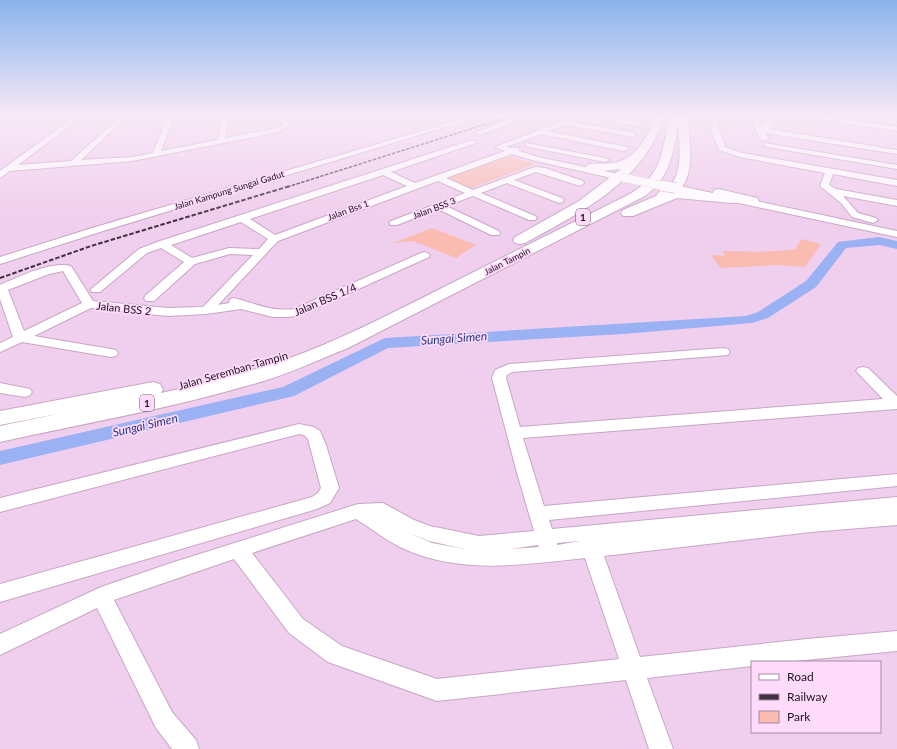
<svg xmlns="http://www.w3.org/2000/svg" width="897" height="749" viewBox="0 0 897 749" font-family="Lato,sans-serif">
	<style>
		.green { fill: #fabbb1 }
		.lines { fill: none; stroke-linecap: round; stroke-linejoin: round }
		.river { fill: #9ab1f3; fill-rule: evenodd }
		.minor-casing { stroke: #c7a6c4; stroke-width: 2 }
		.highway-casing { stroke: #c7a6c4; stroke-width: 2 }
		.minor { fill: #fff; fill-rule: evenodd }
		.highway { fill: #fff; fill-rule: evenodd }
		.rail-far1 { stroke: #40313f; stroke-width: 1.5; stroke-dasharray: 3.5 1.5; stroke-linecap: butt }
		.rail { stroke: #40313f; stroke-width: 2; stroke-dasharray: 4.5 2; stroke-linecap: butt }
		.minor-bridge-far1-casing { stroke: #c7a6c4; stroke-width: 8; stroke-linecap: butt }
		.minor-bridge-casing { stroke: #c7a6c4; stroke-width: 11; stroke-linecap: butt }
		.minor-bridge-far1 { stroke: #fff; stroke-width: 8 }
		.minor-bridge { stroke: #fff; stroke-width: 10 }
		.labels { text-anchor: middle; dominant-baseline: central; stroke-width: 3.5; stroke-linejoin: round; paint-order: stroke }
		.far-street-label { font-size: 9px; fill: #1f131e; stroke: #fedbfb }
		.shield { fill: #fedbfb; stroke: #624f60; stroke-width: 1 }
		.shield-label { font-size: 10px; font-weight: bold; fill: #1f131e }
		.street-label { font-size: 11px; fill: #1f131e; stroke: #fedbfb }
		.water-label { font-size: 12px; font-style: italic; fill: #253883; stroke: #fedbfb }
	</style>
	<rect width="100%" height="100%" fill="#f0ceed"/>
	<path class="green" d="M 510,156 L 534,164 L 472,188 L 448,178 Z
		M 432,228 L 476,245 L 456,258 L 413,241 L 393,243 Z
		M 801,239 L 821,244 L 805,267 L 779,265 L 720,268 L 711,255 L 725,256 L 723,251 L 760,252 L 791,250 L 796,249 Z"/>
	<g class="lines">
		<path class="river" d="M 879,237 L 897,241 L 897,249 L 879,245 L 846,248 L 816,287 L 768,318 L 752,323 L 623,334 L 388,348 L 294,396 L 0,465 L 0,451 L 283,387 L 385,338 L 746,316 L 758,312 L 806,281 L 838,242 Z"/>
		<defs>
			<path id="minor" d="M 77,115 L 84,115 L 18,165 L 71,161 L 122,115 L 129,115 L 81,160 L 132,157 L 153,153 L 168,115 L 211,115 L 208,117 L 173,119 L 161,151 L 218,140 L 222,115 L 228,115 L 225,138 L 272,129 L 282,125 L 283,115 L 289,115 L 290,126 L 274,133 L 132,161 L 10,171 L 0,178 L 0,171 Z
				M 476,115 L 485,115 L 100,232 L 0,264 L 0,257 L 92,228 Z
				M 524,115 L 533,115 L 483,134 L 477,134 L 476,132 Z
				M 577,115 L 595,115 L 638,122 L 642,124 L 638,126 L 584,117 L 572,122 L 635,133 L 635,137 L 632,137 L 566,125 L 548,131 L 627,147 L 628,149 L 624,151 L 541,134 L 506,147 L 519,148 L 519,151 L 538,157 L 623,175 L 624,177 L 623,179 L 620,180 L 536,161 L 512,154 L 446,178 L 473,190 L 535,167 L 545,168 L 583,181 L 584,183 L 580,186 L 536,172 L 514,180 L 562,198 L 564,200 L 562,202 L 559,203 L 507,183 L 481,193 L 535,216 L 537,218 L 535,220 L 529,220 L 473,196 L 446,206 L 499,231 L 500,233 L 499,235 L 491,235 L 438,209 L 397,225 L 391,225 L 389,223 L 391,221 L 465,193 L 438,181 L 278,241 L 218,305 L 229,303 L 230,299 L 234,298 C 254,303 272,312 294,309 L 421,253 L 425,252 L 430,255 L 429,257 L 301,315 L 289,317 L 273,317 L 241,309 L 206,314 L 168,316 L 91,308 L 34,336 L 111,349 L 116,350 L 118,353 L 116,356 L 111,357 L 22,342 L 0,352 L 0,343 L 13,337 L 0,299 L 0,285 C 19,277 50,261 71,266 L 93,301 L 168,308 L 203,307 L 253,255 L 230,254 L 195,264 L 154,301 L 146,301 L 144,298 L 146,295 L 184,262 L 161,248 L 147,253 L 100,292 L 92,292 L 90,290 L 139,249 L 157,242 L 469,141 L 475,141 L 476,143 L 391,172 L 415,183 L 505,151 L 495,147 ZM 383,175 L 407,186 L 275,235 L 250,219 ZM 241,222 L 268,239 L 259,249 L 229,248 L 192,258 L 171,245 ZM 63,271 L 82,303 L 24,331 L 8,290 L 49,274 Z
				M 710,115 L 716,115 L 719,130 L 725,147 L 742,153 L 897,180 L 897,186 L 833,174 L 829,185 L 836,189 L 897,200 L 897,206 L 843,196 L 858,213 L 876,218 L 878,220 L 873,223 L 852,217 L 841,203 L 820,186 L 825,173 L 740,157 L 719,150 L 711,130 Z
				M 752,115 L 758,115 L 762,128 L 771,115 L 777,115 L 769,129 L 897,150 L 897,154 L 765,133 L 768,138 L 767,140 L 761,140 L 754,127 Z
				M 800,115 L 814,115 L 897,127 L 897,131 L 803,117 Z
				M 876,115 L 897,115 L 897,119 L 879,117 Z
				M 526,143 L 605,158 L 609,160 L 605,162 L 529,147 L 525,145 Z
				M 764,143 L 897,165 L 897,169 L 767,147 L 763,145 Z
				M 676,185 L 712,193 L 714,195 L 709,198 L 673,190 L 672,188 L 673,186 Z
				M 737,197 L 897,231 L 897,237 L 734,202 L 732,200 L 734,198 Z
				M 723,348 L 728,349 L 730,352 L 728,355 L 512,372 L 507,375 L 506,378 L 520,427 L 883,399 L 856,371 L 858,368 L 863,367 L 868,368 L 897,396 L 897,409 L 523,438 L 544,506 L 897,474 L 897,486 L 549,520 L 552,529 L 897,497 L 897,525 L 811,532 L 604,556 L 640,657 L 807,639 L 897,631 L 897,651 L 785,662 L 752,662 L 752,666 L 647,678 L 673,749 L 649,749 L 626,680 L 437,701 L 328,662 L 289,633 L 234,559 L 114,600 L 172,712 L 196,740 L 199,749 L 172,749 L 156,728 L 97,608 L 0,655 L 0,634 L 101,587 L 171,563 L 358,504 L 383,503 L 414,520 L 430,526 L 479,536 L 534,531 L 517,473 L 492,378 L 495,370 L 509,364 ZM 356,519 C 371,528 384,539 400,547 C 459,575 522,565 585,558 L 619,659 L 437,679 L 342,646 L 303,619 L 252,553 ZM 405,531 L 429,541 L 465,549 L 432,543 ZM 580,541 L 557,545 L 557,543 ZM 538,545 L 539,547 L 510,549 Z
				M 0,383 L 30,389 L 32,392 L 30,395 L 25,397 L 0,393 Z
				M 299,424 L 314,427 L 320,431 L 326,445 L 339,488 L 330,503 L 317,509 L 0,602 L 0,584 L 312,497 L 318,493 L 321,488 L 308,439 L 304,435 L 299,434 L 0,512 L 0,498 Z"/>
			<path id="highway" d="M 656,115 L 666,115 C 663,122 660,130 656,137 C 630,189 574,216 525,243 L 520,244 L 515,243 L 513,240 L 515,237 L 579,201 L 617,172 L 621,169 L 603,171 L 588,170 L 586,167 L 588,164 C 596,163 604,164 613,163 C 638,159 647,136 656,115 Z
				M 670,115 L 683,115 L 688,118 C 689,141 696,171 680,190 L 713,193 L 714,190 L 719,189 L 757,198 L 759,201 L 757,204 C 748,206 741,201 732,203 L 677,198 L 633,216 L 623,216 L 621,213 L 623,210 L 656,196 C 659,190 668,189 672,183 C 683,170 679,140 678,124 C 674,152 670,178 645,196 L 348,348 C 318,360 288,374 257,383 C 173,408 86,423 0,442 L 0,426 L 62,413 L 0,425 L 0,411 L 153,382 L 160,384 L 163,389 L 161,393 C 203,384 243,374 284,360 C 336,342 386,316 436,291 C 499,259 562,228 626,196 C 664,176 661,152 670,115 Z"/>
		</defs>
		<use href="#minor" class="minor-casing"/>
		<use href="#highway" class="highway-casing"/>
		<use href="#minor" class="minor"/>
		<use href="#highway" class="highway"/>
		<path class="rail-far1" d="M 287,187 L 515,115"/>
		<path class="rail" d="M 0,278 L 91,246 L 290,186"/>
		<defs>
			<path id="minor-bridge-far1" d="M 620,177 L 668,187"/>
			<path id="minor-bridge" d="M 663,186 L 676,188"/>
		</defs>
		<use href="#minor-bridge-far1" class="minor-bridge-far1-casing"/>
		<use href="#minor-bridge" class="minor-bridge-casing"/>
		<use href="#minor-bridge-far1" class="minor-bridge-far1"/>
		<use href="#minor-bridge" class="minor-bridge"/>
	</g>
	<linearGradient id="sky" x2="0" y2="1"><stop stop-color="#89b3ec"/><stop offset="0.53" stop-color="#f8e9f7"/><stop offset="1" stop-color="#f8e9f7" stop-opacity="0"/></linearGradient>
	<rect width="897" height="219" fill="url(#sky)"/>
	<g class="labels">
		<g class="far-street-label">
			<text transform="translate(229 190) rotate(-17)">Jalan Kampung Sungai Gadut</text>
			<text transform="translate(434 208) rotate(-21)">Jalan BSS 3</text>
			<text transform="translate(348 210) rotate(-20)">Jalan Bss 1</text>
			<text transform="translate(507 261) rotate(-27)">Jalan Tampin</text>
		</g>
		<g class="shield">
			<rect x="576" y="209" width="14" height="16" rx="3"/>
			<rect x="140" y="395" width="14" height="16" rx="3"/>
		</g>
		<g class="shield-label">
			<text x="583" y="217">1</text>
			<text x="147" y="403">1</text>
		</g>
		<g class="street-label">
			<text transform="translate(325 299) rotate(-23)">Jalan BSS 1/4</text>
			<text transform="translate(124 308) rotate(6)">Jalan BSS 2</text>
			<text transform="translate(233 370) rotate(-16)">Jalan Seremban-Tampin</text>
		</g>
		<g class="water-label">
			<text transform="translate(454 338) rotate(-4)">Sungai Simen</text>
			<text transform="translate(145 425) rotate(-13)">Sungai Simen</text>
		</g>
	</g>
	<rect x="751" y="661" width="130" height="72" fill="#fedbfb" stroke="#a58ba3"/>
	<rect x="759" y="674" width="20" height="6" fill="#ffffff" stroke="#a58ba3"/>
	<text x="787" y="681" font-size="12" fill="#1f131e">Road</text>
	<rect x="759" y="694" width="20" height="6" fill="#40313f" stroke="#a58ba3"/>
	<text x="787" y="701" font-size="12" fill="#1f131e">Railway</text>
	<rect x="759" y="711" width="20" height="12" fill="#fabbb1" stroke="#a58ba3"/>
	<text x="787" y="721" font-size="12" fill="#1f131e">Park</text>
</svg>
